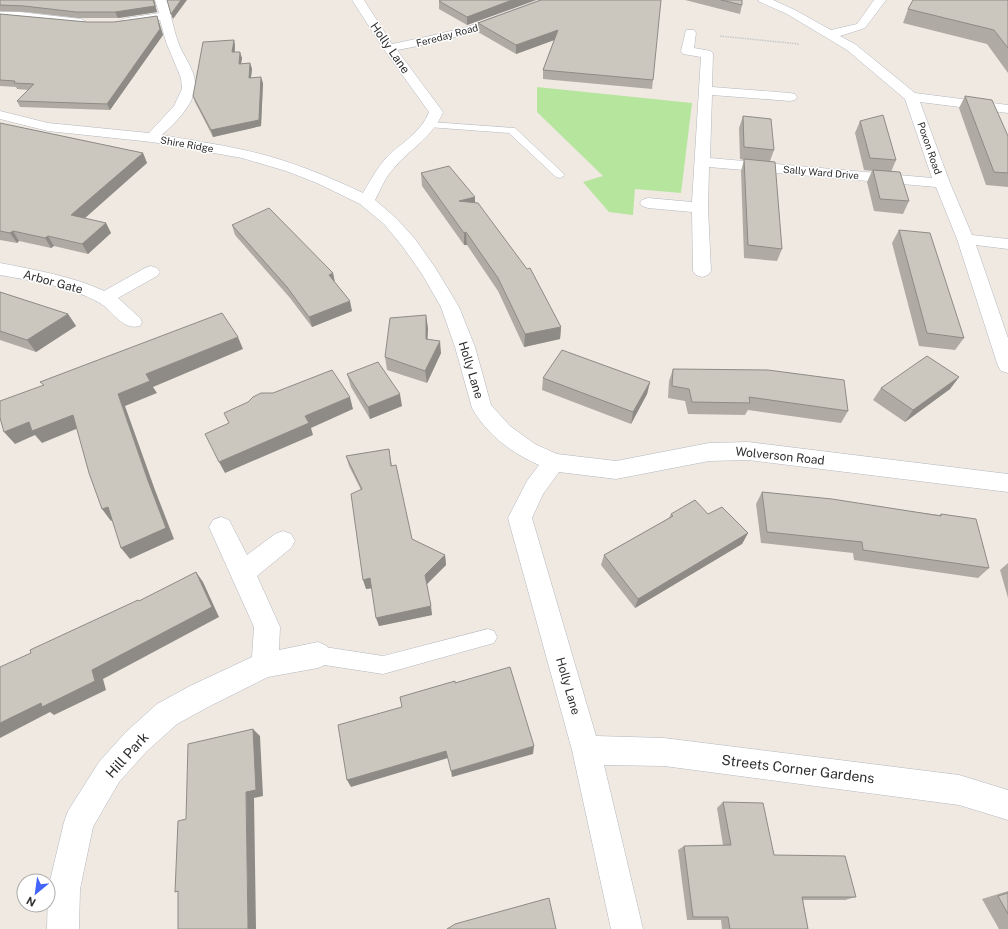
<svg xmlns="http://www.w3.org/2000/svg" width="1008" height="929" viewBox="0 0 1008 929" font-family="'Public Sans',sans-serif">
	<style>
		.green { fill: #b6e59e }
		.lines { fill: none; stroke-linecap: round; stroke-linejoin: round }
		.lane-casing { stroke: #b4b7c1; stroke-width: 1 }
		.street-casing { stroke: #b4b7c1; stroke-width: 1 }
		.path { stroke: #c9c9c9; stroke-width: 1.5; stroke-dasharray: 1.5 1; stroke-linecap: butt }
		.lane { fill: #fff; fill-rule: evenodd }
		.street { fill: #fff; fill-rule: evenodd }
		.wall { fill: #afaba4 }
		.shaded-wall { fill: #8e8b86 }
		.building { fill: #cbc7bf; stroke: #8e8b86 }
		.labels { text-anchor: middle; dominant-baseline: central; stroke-width: 3; stroke-linejoin: round; paint-order: stroke }
		.far-street-label { font-size: 10px; fill: #2e2e2e; stroke: #fff }
		.street-label { font-size: 12px; fill: #2e2e2e; stroke: #fff }
		.near-street-label { font-size: 14px; fill: #2e2e2e; stroke: #fff }
	</style>
	<rect width="100%" height="100%" fill="#efe9e1"/>
	<path class="green" d="M 537,87 L 692,103 L 681,193 L 635,189 L 633,215 L 609,212 L 583,182 L 603,176 L 537,112 Z"/>
	<g class="lines">
		<defs>
			<path id="lane" d="M 431,122 L 515,128 L 565,175 L 560,178 L 556,177 L 509,133 L 428,127 L 426,125 Z
				M 488,629 L 494,631 L 497,637 L 494,643 L 383,674 L 318,664 L 312,661 L 309,655 L 312,649 L 318,646 L 383,656 Z"/>
			<path id="street" d="M 155,0 L 167,0 C 171,14 173,28 178,42 C 182,53 189,62 193,73 C 202,98 179,119 162,135 C 190,140 217,144 244,150 C 286,159 325,175 363,193 C 370,181 377,168 387,157 C 402,142 421,133 429,112 L 383,48 L 352,0 L 364,0 L 392,44 L 430,36 L 467,27 L 540,0 L 556,0 L 554,2 C 503,24 451,41 397,50 L 443,112 C 433,137 411,148 394,168 C 385,177 381,189 375,200 L 396,218 L 415,239 L 436,269 L 459,307 L 475,347 L 491,405 L 510,426 L 535,444 L 557,454 L 616,461 L 709,443 L 748,442 L 1008,474 L 1008,492 L 748,460 L 709,461 L 616,479 L 559,472 L 543,494 L 532,518 L 596,736 L 664,738 L 959,775 L 1008,790 L 1008,820 L 959,805 L 664,766 L 604,765 L 643,929 L 611,929 L 572,750 L 508,518 L 527,481 L 539,465 C 512,453 487,435 472,408 L 455,347 L 441,307 L 422,274 L 403,247 L 384,224 L 360,204 L 317,183 L 286,171 L 242,158 L 152,142 L 48,131 L 0,119 L 0,111 L 48,123 L 149,133 L 174,106 L 182,89 L 181,78 L 166,42 L 160,20 L 127,24 L 123,23 L 121,21 L 123,19 L 127,18 L 159,13 Z
				M 758,0 L 773,0 L 795,10 L 831,30 L 857,24 L 874,0 L 886,0 L 865,28 L 840,36 L 855,44 L 915,93 L 1008,105 L 1008,113 L 920,102 L 950,183 L 972,235 L 1008,239 L 1008,249 L 976,245 L 1008,338 L 1008,373 L 1001,371 L 998,366 L 957,239 L 936,187 L 709,167 L 708,208 L 711,271 L 708,275 L 702,277 L 696,275 L 693,271 L 692,212 L 648,208 L 642,206 L 640,203 L 642,200 L 648,198 L 692,202 L 701,57 L 683,54 L 681,51 L 686,30 L 694,30 L 696,33 L 694,48 L 711,51 L 713,54 L 712,87 L 790,93 L 795,94 L 797,97 L 795,100 L 790,101 L 712,95 L 710,158 L 932,178 L 905,99 L 847,50 L 787,14 L 760,2 Z
				M 0,12 L 20,12 L 81,19 L 85,21 L 87,23 L 85,25 L 81,27 L 20,18 L 0,18 Z
				M 0,263 C 35,270 72,276 104,291 L 145,268 L 151,266 L 157,268 L 160,272 L 157,276 L 118,298 L 140,318 L 142,322 L 140,326 C 123,331 113,311 100,303 C 70,286 33,281 0,275 Z
				M 221,517 L 229,520 L 247,555 L 275,534 L 283,531 L 291,534 L 295,541 L 291,548 L 257,576 L 280,627 L 279,650 L 318,642 L 327,646 L 331,655 L 327,664 L 318,668 L 268,677 L 210,706 L 177,724 L 146,752 L 119,782 L 93,827 L 80,889 L 79,929 L 47,929 L 48,889 L 64,822 L 68,811 L 99,762 L 126,732 L 157,704 L 190,686 L 252,657 L 254,627 L 209,527 L 213,520 Z"/>
		</defs>
		<use href="#lane" class="lane-casing"/>
		<use href="#street" class="street-casing"/>
		<path class="path" d="M 720,36 L 799,44"/>
		<use href="#lane" class="lane"/>
		<use href="#street" class="street"/>
	</g>
	<path class="wall" d="M 0,0 L 154,0 L 157,12 L 118,18 L 78,18 L 26,12 L 0,11 Z
		M 441,0 L 536,0 L 467,25 L 439,9 L 439,1 Z
		M 541,0 L 653,80 L 652,89 L 543,79 L 543,70 L 554,40 L 516,54 L 478,32 L 478,23 Z
		M 685,0 L 742,0 L 742,5 L 740,14 Z
		M 1008,0 L 1008,73 L 987,44 L 903,23 L 908,9 Z
		M 0,14 L 87,22 L 159,22 L 163,35 L 110,110 L 20,107 L 17,101 L 28,90 L 17,89 L 16,87 L 0,86 Z
		M 234,40 L 235,46 L 235,52 L 242,58 L 241,64 L 250,63 L 252,69 L 251,78 L 263,83 L 261,126 L 213,137 L 195,102 L 193,96 Z
		M 965,96 L 1008,136 L 1008,187 L 986,185 L 959,108 Z
		M 743,116 L 774,150 L 770,161 L 782,249 L 777,261 L 744,258 L 741,171 L 744,160 L 740,159 L 739,128 Z
		M 860,121 L 896,160 L 891,172 L 909,201 L 903,214 L 874,211 L 867,182 L 872,171 L 864,170 L 855,133 Z
		M 0,123 L 143,153 L 147,163 L 85,218 L 106,223 L 111,233 L 88,254 L 54,246 L 51,248 L 19,241 L 17,243 L 0,240 Z
		M 421,173 L 475,203 L 561,327 L 560,339 L 524,347 L 498,291 L 467,245 L 464,245 L 422,186 Z
		M 232,225 L 333,273 L 335,283 L 352,311 L 312,327 L 290,298 L 235,235 Z
		M 899,230 L 964,338 L 955,350 L 919,346 L 892,243 Z
		M 0,292 L 68,314 L 76,326 L 36,352 L 0,340 Z
		M 428,328 L 427,339 L 441,353 L 427,383 L 387,370 L 385,357 Z
		M 673,369 L 848,411 L 841,423 L 748,410 L 745,415 L 688,414 L 685,401 L 668,398 L 669,381 Z
		M 347,374 L 402,406 L 370,419 L 351,387 Z
		M 959,377 L 950,389 L 905,422 L 873,400 L 881,388 Z
		M 543,378 L 650,382 L 647,394 L 631,424 L 542,390 Z
		M 389,449 L 392,466 L 412,539 L 445,555 L 446,565 L 426,585 L 432,615 L 379,626 L 372,588 L 366,589 L 361,490 L 349,466 L 346,456 Z
		M 762,492 L 939,515 L 941,514 L 989,568 L 978,578 L 854,560 L 853,553 L 761,543 L 756,504 Z
		M 671,514 L 708,514 L 748,533 L 742,544 L 635,608 L 601,565 L 604,555 L 669,518 Z
		M 1008,563 L 1008,598 L 1000,570 Z
		M 723,802 L 774,855 L 856,897 L 845,900 L 803,900 L 808,929 L 722,929 L 721,920 L 687,920 L 678,850 L 684,846 L 723,845 L 717,808 Z
		M 1008,891 L 1008,929 L 999,929 L 982,899 Z"/>
	<path class="shaded-wall" d="M 153,0 L 154,0 L 157,12 L 118,18 L 115,12 Z
		M 181,0 L 187,0 L 173,19 L 171,14 Z
		M 512,0 L 536,0 L 467,25 L 467,17 Z
		M 157,16 L 163,35 L 110,110 L 107,104 Z
		M 558,30 L 557,39 L 516,54 L 516,45 Z
		M 234,40 L 235,46 L 234,58 L 232,52 Z
		M 240,52 L 242,58 L 240,70 L 239,64 Z
		M 250,63 L 252,69 L 250,84 L 249,78 Z
		M 261,77 L 263,83 L 261,126 L 213,137 L 211,130 Z
		M 143,153 L 147,163 L 77,225 L 71,215 Z
		M 475,197 L 475,209 L 459,201 Z
		M 106,223 L 111,233 L 88,254 L 82,244 Z
		M 13,231 L 19,241 L 17,243 L 10,233 Z
		M 466,232 L 467,245 L 464,245 L 464,233 Z
		M 48,236 L 54,246 L 51,248 L 45,238 Z
		M 333,273 L 335,283 L 329,275 Z
		M 350,301 L 352,311 L 312,327 L 309,317 Z
		M 68,314 L 76,326 L 36,352 L 27,340 Z
		M 426,315 L 428,328 L 427,352 L 426,339 Z
		M 561,327 L 560,339 L 524,347 L 525,334 Z
		M 238,337 L 243,349 L 153,387 L 157,393 L 125,406 L 155,490 L 174,539 L 130,559 L 121,548 L 147,478 L 118,394 L 146,374 Z
		M 440,341 L 441,353 L 427,383 L 425,371 Z
		M 959,377 L 950,389 L 905,422 L 913,410 Z
		M 650,382 L 647,394 L 631,424 L 633,412 Z
		M 400,394 L 402,406 L 370,419 L 368,407 Z
		M 350,397 L 353,409 L 311,428 L 313,435 L 225,473 L 219,462 L 305,416 Z
		M 73,415 L 81,427 L 42,443 L 35,435 L 15,444 L 4,432 L 29,422 Z
		M 108,507 L 117,518 L 111,521 L 102,509 Z
		M 748,533 L 742,544 L 635,608 L 638,599 Z
		M 445,555 L 446,565 L 426,585 L 425,575 Z
		M 196,572 L 203,582 L 219,617 L 103,679 L 106,690 L 54,715 L 50,712 L 0,738 L 0,723 L 92,670 Z
		M 370,578 L 373,588 L 366,589 L 363,580 Z
		M 431,606 L 432,615 L 379,626 L 376,618 Z
		M 253,729 L 260,736 L 263,796 L 254,798 L 256,929 L 248,929 L 246,792 Z
		M 534,746 L 533,754 L 452,777 L 451,771 Z
		M 446,751 L 448,758 L 351,787 L 347,780 Z"/>
	<path class="building" d="M 0,0 L 153,0 L 155,6 L 115,12 L 76,12 L 24,6 L 0,5 Z
		M 167,0 L 181,0 L 171,14 Z
		M 441,0 L 512,0 L 467,17 L 439,1 Z
		M 541,0 L 661,0 L 653,80 L 543,70 L 558,30 L 516,45 L 478,23 Z
		M 721,0 L 742,0 L 742,5 Z
		M 913,0 L 1008,0 L 1008,48 L 994,30 L 908,9 Z
		M 0,14 L 87,22 L 114,22 L 157,16 L 160,29 L 107,104 L 17,101 L 34,84 L 14,83 L 15,81 L 0,80 Z
		M 234,40 L 232,52 L 240,52 L 239,64 L 250,63 L 249,78 L 261,77 L 259,120 L 211,130 L 193,96 L 203,42 Z
		M 965,96 L 992,100 L 1008,136 L 1008,173 L 994,172 Z
		M 883,115 L 896,160 L 870,158 L 860,121 Z
		M 743,116 L 771,119 L 774,150 L 744,147 Z
		M 0,123 L 143,153 L 71,215 L 106,223 L 82,244 L 48,236 L 45,238 L 13,231 L 10,233 L 0,231 Z
		M 744,159 L 775,162 L 782,249 L 748,245 Z
		M 449,166 L 475,197 L 459,201 L 478,203 L 527,269 L 530,268 L 561,327 L 525,334 L 498,278 L 466,232 L 464,233 L 421,173 Z
		M 873,170 L 900,172 L 909,201 L 880,199 Z
		M 269,208 L 333,273 L 329,275 L 350,301 L 309,317 L 287,287 L 232,225 Z
		M 899,230 L 930,233 L 964,338 L 927,333 Z
		M 0,292 L 68,314 L 27,340 L 0,331 Z
		M 222,313 L 238,337 L 146,374 L 150,381 L 118,394 L 147,478 L 166,528 L 121,548 L 108,507 L 102,509 L 89,473 L 73,415 L 32,431 L 29,422 L 4,432 L 0,418 L 0,401 L 44,385 L 40,382 Z
		M 426,315 L 426,339 L 440,341 L 425,371 L 385,357 L 390,318 Z
		M 562,350 L 650,382 L 633,412 L 543,378 Z
		M 927,356 L 959,377 L 913,410 L 881,388 Z
		M 378,362 L 400,394 L 368,407 L 347,374 Z
		M 673,369 L 768,370 L 844,380 L 848,411 L 749,397 L 750,403 L 692,402 L 689,389 L 672,386 Z
		M 332,370 L 350,397 L 305,416 L 309,423 L 219,462 L 205,434 L 229,423 L 224,413 L 248,402 L 253,397 L 261,393 L 273,393 Z
		M 389,449 L 391,466 L 396,465 L 412,539 L 445,555 L 425,575 L 431,606 L 376,618 L 370,578 L 363,580 L 351,494 L 362,489 L 346,456 Z
		M 762,492 L 832,499 L 941,516 L 941,514 L 976,519 L 989,568 L 863,550 L 862,542 L 767,532 Z
		M 695,500 L 708,514 L 722,507 L 748,533 L 638,599 L 604,555 L 673,516 L 671,514 Z
		M 196,572 L 212,607 L 92,670 L 95,681 L 42,707 L 41,703 L 0,723 L 0,667 L 31,653 L 30,650 L 138,600 L 139,601 Z
		M 510,667 L 534,746 L 451,771 L 446,751 L 347,780 L 338,725 L 402,707 L 400,697 L 455,681 L 455,683 Z
		M 253,729 L 256,790 L 246,792 L 248,929 L 178,929 L 178,891 L 175,892 L 178,821 L 186,819 L 188,744 Z
		M 723,802 L 763,803 L 774,855 L 845,856 L 856,897 L 802,897 L 808,929 L 730,929 L 728,917 L 693,917 L 684,846 L 731,845 Z
		M 1008,893 L 1008,914 L 998,896 Z
		M 549,898 L 556,929 L 447,929 L 455,924 Z"/>
	<g class="labels">
		<g class="far-street-label">
			<text transform="translate(447 35) rotate(-15)">Fereday Road</text>
			<text transform="translate(187 144) rotate(10)">Shire Ridge</text>
			<text transform="translate(930 148) rotate(71)">Poxon Road</text>
			<text transform="translate(821 172) rotate(5)">Sally Ward Drive</text>
		</g>
		<g class="street-label">
			<text transform="translate(390 48) rotate(55)">Holly Lane</text>
			<text transform="translate(53 282) rotate(15)">Arbor Gate</text>
			<text transform="translate(471 370) rotate(73)">Holly Lane</text>
			<text transform="translate(780 456) rotate(6)">Wolverson Road</text>
			<text transform="translate(568 686) rotate(74)">Holly Lane</text>
		</g>
		<g class="near-street-label">
			<text transform="translate(127 755) rotate(-48)">Hill Park</text>
			<text transform="translate(798 769) rotate(7)">Streets Corner Gardens</text>
		</g>
	</g>
	<g transform="translate(36 893) rotate(209)"><circle r="19" fill="#ffffff" stroke="#ababab"/>
	<path d="M0-3L7 15L0 10L-7 15Z" fill="#4264fb"/>
	<text y="-6" font-size="11" font-weight="bold" text-anchor="middle" fill="#2e2e2e">N</text>
	</g>
</svg>
